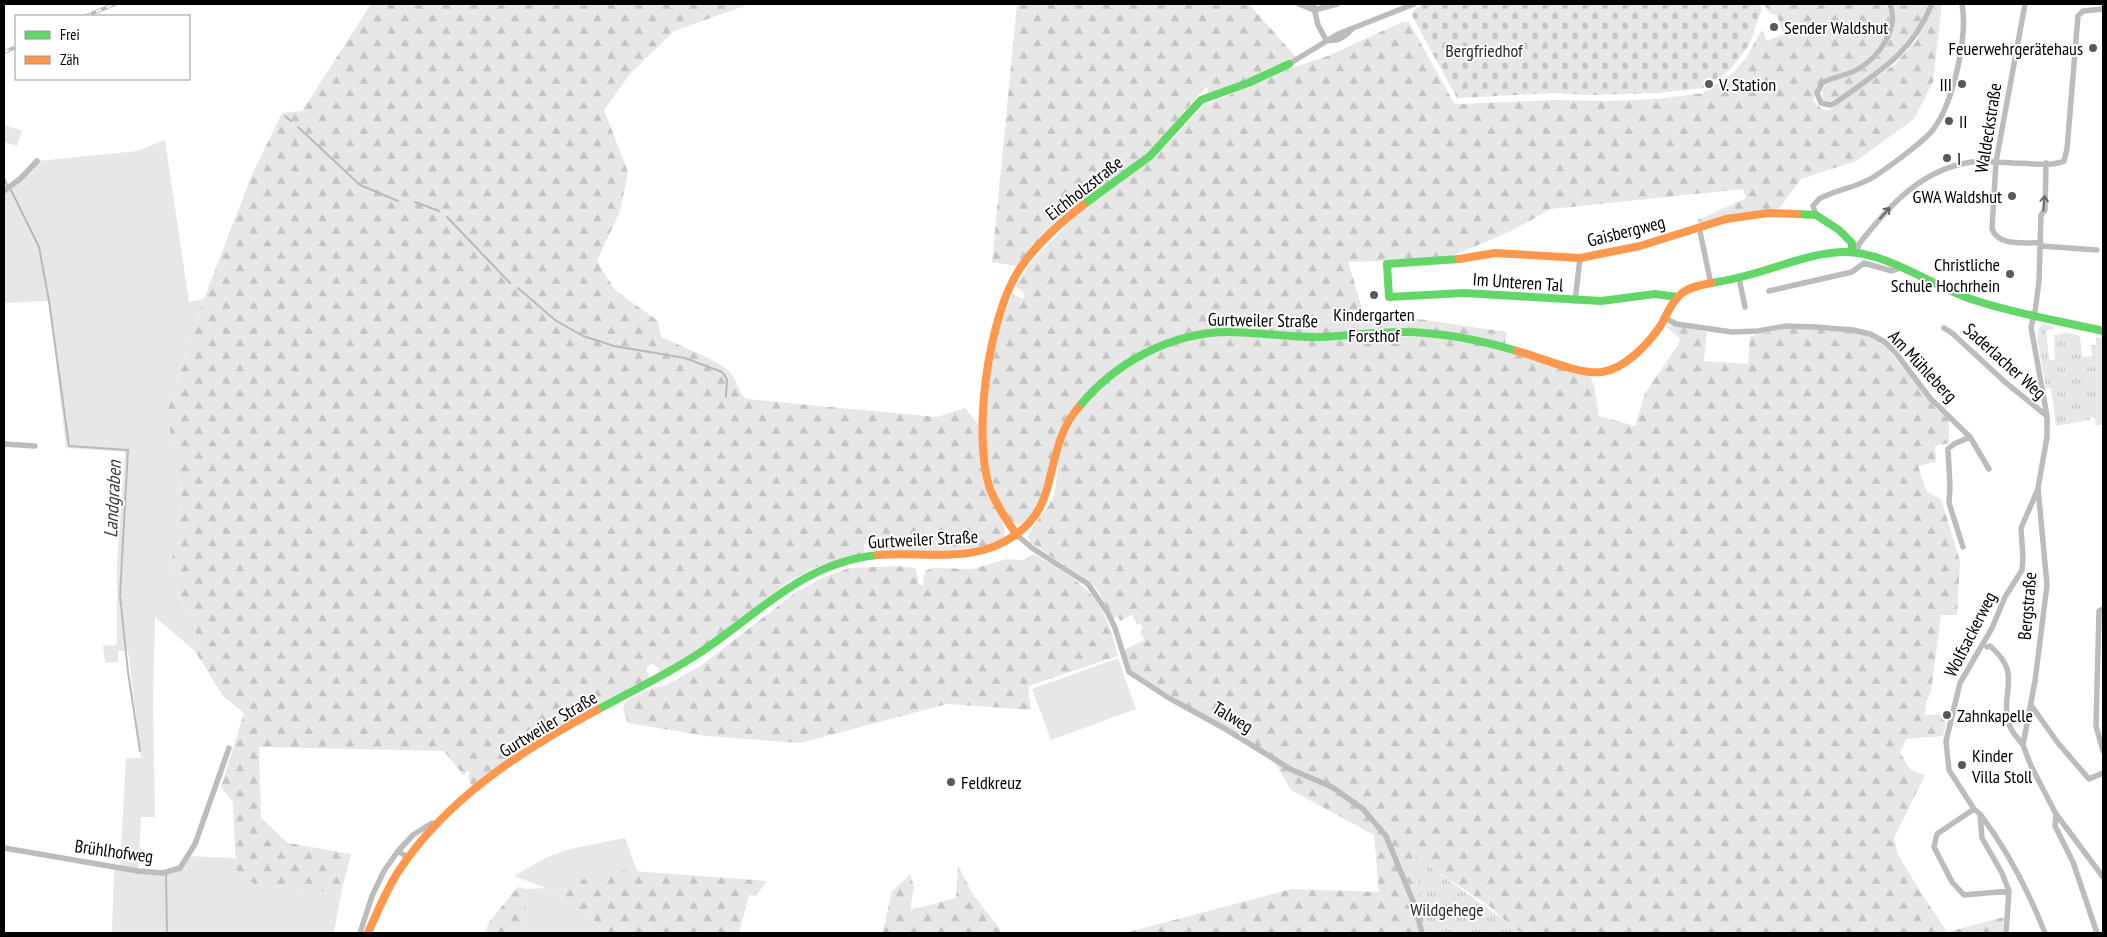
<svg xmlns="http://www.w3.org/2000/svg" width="2107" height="937" viewBox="0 0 2107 937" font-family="'PT Sans Narrow',sans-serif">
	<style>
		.green { fill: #e7e7e7 }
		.forest { fill: url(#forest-firs) }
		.cemetery { fill: url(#cemetery-stones) }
		.park { fill: url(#park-tufts) }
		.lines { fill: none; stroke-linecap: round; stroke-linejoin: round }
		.stream { stroke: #b9b9b9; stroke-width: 2 }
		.street { stroke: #bcbcbc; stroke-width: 5.5 }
		.fast { stroke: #63d668; stroke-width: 8 }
		.slow { stroke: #ff974d; stroke-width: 8 }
		.rail-casing { stroke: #bcbcbc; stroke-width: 4 }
		.rail { stroke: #fff; stroke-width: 2; stroke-dasharray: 5.5; stroke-linecap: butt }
		.oneway { stroke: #676767 }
		.poi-dot { fill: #595959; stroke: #fff; stroke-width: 2 }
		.labels { text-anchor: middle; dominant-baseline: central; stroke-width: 4; stroke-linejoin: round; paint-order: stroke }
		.poi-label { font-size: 18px; fill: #000; stroke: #fff; text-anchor: start }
		.park-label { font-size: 18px; fill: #2b2b2b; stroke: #fff }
		.street-label { font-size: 18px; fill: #000; stroke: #fff }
		.water-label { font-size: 19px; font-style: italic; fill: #3c3c3c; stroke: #fff }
	</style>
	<defs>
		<pattern id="forest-firs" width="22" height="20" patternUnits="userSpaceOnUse" patternTransform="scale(1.25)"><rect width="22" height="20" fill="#e7e7e7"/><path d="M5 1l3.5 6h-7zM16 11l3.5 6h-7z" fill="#c4c4c4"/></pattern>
		<pattern id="cemetery-stones" width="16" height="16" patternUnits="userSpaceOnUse" patternTransform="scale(1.25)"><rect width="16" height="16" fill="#e7e7e7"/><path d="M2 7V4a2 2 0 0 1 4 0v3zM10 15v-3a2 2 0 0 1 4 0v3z" fill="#c4c4c4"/></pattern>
		<pattern id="park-tufts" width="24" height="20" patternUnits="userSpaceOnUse" patternTransform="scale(1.25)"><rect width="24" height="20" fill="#e7e7e7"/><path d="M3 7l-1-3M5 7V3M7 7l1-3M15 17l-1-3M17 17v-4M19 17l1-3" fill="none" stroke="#c4c4c4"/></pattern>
	</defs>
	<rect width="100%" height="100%" fill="#fff"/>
	<path class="green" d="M 4,125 L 22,131 L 17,146 L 4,142 Z
		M 165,140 L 189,302 L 204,299 L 167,413 L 182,503 L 172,554 L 178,595 L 196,627 L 195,651 L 155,617 L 153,701 L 155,817 L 141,817 L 138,871 C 162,873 173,877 188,856 L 235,858 L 236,870 L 257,886 L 341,893 L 334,933 L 112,933 L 114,868 L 120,868 L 126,758 L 141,758 L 128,651 L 118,651 L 118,662 L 105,663 L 103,646 L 117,645 L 117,562 L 125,452 L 66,448 L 49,301 L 4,303 L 4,191 L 37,161 L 137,151 Z
		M 1118,658 L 1136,709 L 1051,740 L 1032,689 Z
		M 625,838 L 637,871 L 620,870 L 548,889 L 591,917 L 605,933 L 525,933 L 527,889 L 546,888 L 514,876 L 545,858 L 570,849 Z"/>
	<path class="forest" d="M 371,4 L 750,4 L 674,31 L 630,74 L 604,110 L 628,172 L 620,211 L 597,261 L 615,290 L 658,321 L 661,337 C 679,345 710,357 725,368 C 739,378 736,391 747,399 L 937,417 L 965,408 L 978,424 L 982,468 L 1005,529 L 1004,538 C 980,555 906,550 875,551 L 873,542 L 864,544 L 864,553 L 816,567 L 790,581 L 693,655 L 659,674 L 658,667 L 651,663 L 646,670 L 649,674 L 649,680 L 549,732 L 493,771 L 473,788 L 468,778 L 470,773 L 467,771 L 464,776 L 444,751 L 259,747 L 261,818 L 288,843 L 351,854 L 341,893 L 257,886 L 236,870 L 233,802 L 221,787 L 244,713 L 223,696 L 195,651 L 196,627 L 178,595 L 172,553 L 182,503 L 167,413 L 204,299 L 251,177 L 282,113 L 302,111 Z
		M 1017,4 L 1249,4 L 1296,57 L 1244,81 L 1208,94 L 1208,88 L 1205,87 L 1149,154 L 1119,174 L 1017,266 L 992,262 Z
		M 1764,4 L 1886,4 C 1899,31 1872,61 1847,71 C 1834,76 1827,74 1817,86 L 1813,101 L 1823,110 L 1829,110 L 1894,65 L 1916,41 L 1936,4 L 1942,4 L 1933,82 L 1914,119 L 1856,161 L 1801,179 L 1778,210 L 1766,209 L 1698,225 L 1698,220 L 1746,198 L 1743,189 L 1551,209 L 1511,231 L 1445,259 L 1348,262 L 1363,311 L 1507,332 L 1505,344 L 1451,334 L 1316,334 L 1215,329 L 1191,332 L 1162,342 L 1139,354 L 1071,412 L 1038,507 L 1029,519 L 1020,525 C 1007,521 1004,512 999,500 C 978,453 984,379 999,330 C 1003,318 1008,306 1013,294 L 1023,299 L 1025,294 L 1016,286 L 1030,264 L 1082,209 L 1151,159 L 1173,139 L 1202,107 L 1289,69 L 1328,56 L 1402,22 L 1409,22 L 1454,103 L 1458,104 L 1553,100 L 1607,101 L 1657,99 L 1703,93 L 1733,73 L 1746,58 L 1762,30 L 1767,41 L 1783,34 L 1777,15 L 1770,13 Z
		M 1893,4 L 1930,4 C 1905,55 1879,69 1834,100 L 1828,102 L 1823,100 L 1822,91 C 1827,79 1841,81 1852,75 C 1879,63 1902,35 1893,4 Z
		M 1674,325 L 1707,332 L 1704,361 L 1748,364 L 1750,336 L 1786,329 L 1816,329 L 1854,332 L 1870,337 L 1884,344 L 1936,409 L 1949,420 L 1949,443 L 1935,446 L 1936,462 L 1918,466 L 1927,492 L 1941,499 L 1960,561 L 1957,615 L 1941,615 L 1931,692 L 1926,703 L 1925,715 L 1943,714 L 1943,719 L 1946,722 L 1943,736 L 1906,739 L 1900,753 L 1911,770 L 1925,775 L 1894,838 L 1898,855 L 1925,899 L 1947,932 L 2004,917 L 2003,933 L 1519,933 L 1489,906 L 1415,857 L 1469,933 L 1125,933 L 1292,889 L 1379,892 L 1374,835 L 1291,790 L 1274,761 L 1174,703 L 1177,699 L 1146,681 L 1131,670 L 1124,650 L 1144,640 L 1140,631 L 1143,628 L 1140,623 L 1137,625 L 1132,615 L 1120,621 L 1118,616 L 1113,618 L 1097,589 L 1090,582 L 1031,543 L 1028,537 C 1033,521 1048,511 1054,495 C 1056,488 1056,480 1057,473 C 1060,458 1063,442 1070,429 C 1101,366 1180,331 1248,335 C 1270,336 1293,340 1315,341 C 1353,341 1391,335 1429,337 C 1484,341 1538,360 1590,375 L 1594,386 L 1599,416 L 1635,426 L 1645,393 L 1678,345 L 1680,338 L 1666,327 Z
		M 1034,554 C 1085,584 1105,596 1118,656 L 1028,686 L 1031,710 L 947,704 L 800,743 L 706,736 L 628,723 L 623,709 L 625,702 L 654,687 L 665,686 L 702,665 L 796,592 L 822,578 L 849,568 L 896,566 L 915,568 L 918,577 L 918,584 L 923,585 L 925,571 L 932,568 L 972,569 L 1007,559 L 1023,560 Z
		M 958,865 L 972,893 L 1000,929 L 1001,933 L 885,933 L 883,931 L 892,892 L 910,874 L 914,887 L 910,910 L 956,898 Z
		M 620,870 L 767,881 L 756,896 L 749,895 L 739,933 L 605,933 L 591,917 L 547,888 Z
		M 518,887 L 527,889 L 525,933 L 485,933 L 489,922 Z"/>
	<path class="cemetery" d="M 1423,4 L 1760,4 L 1762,9 L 1749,45 L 1730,70 L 1704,88 L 1659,93 L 1588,95 L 1555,93 L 1457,98 L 1412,16 L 1413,11 Z"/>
	<path class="park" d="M 2044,324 L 2054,327 L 2055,329 L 2046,330 L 2049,360 L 2055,360 L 2054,335 L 2063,334 L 2063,332 L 2080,336 L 2082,357 L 2092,356 L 2091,345 L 2096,345 L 2096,337 L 2103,338 L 2103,425 L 2095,425 L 2096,419 L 2091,416 L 2090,420 L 2056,426 L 2051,388 L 2046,388 L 2037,338 L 2040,326 Z
		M 1415,856 L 1522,933 L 1541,933 L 1425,933 Z"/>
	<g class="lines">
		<path class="stream" d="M 285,116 L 291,121
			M 298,127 L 360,185 L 398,201
			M 4,178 L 7,185
			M 11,190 L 39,247 L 49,301 L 69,446 L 128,450 L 120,595 L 128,672 L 140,751
			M 415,202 L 439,211
			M 447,217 L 510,283
			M 518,288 L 555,320 L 583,336 L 614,346 L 685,358 L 722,372 L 727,379 L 726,397
			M 166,875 L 167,933"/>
		<path class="street" d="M 1299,4 L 1314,10 L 1337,4
			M 1313,4 L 1318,25 L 1326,40
			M 1890,4 C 1899,29 1880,56 1858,69 C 1847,76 1834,76 1822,83 L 1817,93 L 1821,103 L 1830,105 L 1835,103 C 1878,72 1911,55 1932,4
			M 2025,4 L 1996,162 L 1992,229 C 1999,247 2024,242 2041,243
			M 1326,40 C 1337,42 1344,38 1352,29
			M 1289,64 L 1338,34 L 1414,4
			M 2046,163 L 2045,210 L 2041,215 L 2039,281 L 2035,312 L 2031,327 L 2047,416 L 2047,437 L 2038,488 L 2047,585 L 2035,681 L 2023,745 L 2031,766 L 2056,814 L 2103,877
			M 4,191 L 21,178 L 37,161
			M 1816,215 L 1813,206 L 1819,199 C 1835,190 1855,188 1872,178 C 1885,170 1923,142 1932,131 C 1953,105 1968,37 1962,4
			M 1699,227 L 1711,284
			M 2041,246 L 2097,250
			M 1857,252 L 1859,244 C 1889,206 1921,169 1972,162 C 1985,161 2000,162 2014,163 C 2028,163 2051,167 2064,161 L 2067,149 L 2078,16 L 2083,11 L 2103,9
			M 1739,278 L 1745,307
			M 1769,291 L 1852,272 L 1864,263 L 1892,271 L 1900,268
			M 1575,301 L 1580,258
			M 1665,318 L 1676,324 L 1732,332 L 1758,331 L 1786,326 L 1816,327 L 1853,330 L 1870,334 L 1885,342 L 1895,352 L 1930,398 L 1970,437 L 1989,469
			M 1944,328 L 1952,333 L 2005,382 L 2047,416
			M 4,444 L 35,446
			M 1017,535 L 1032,548 L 1088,584 L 1108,613 L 1115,628 L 1129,672 L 1169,698 L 1224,728 L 1290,769 L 1332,787 L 1363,809 L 1386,836 L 1415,906 L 1422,933
			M 1963,547 L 1949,503 L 1950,486 L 1948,449 L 1954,444 L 1970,437
			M 2103,609 L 2099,611 L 2096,726 L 2103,751
			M 1987,647 L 1990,646 C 2021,673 2003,686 2007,718 C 2009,729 2016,736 2023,745
			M 2031,705 L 2058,743 L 2089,779 L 2103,773
			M 1974,809 L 1937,834 L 1934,847 L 1952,882 L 1964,895 L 2009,891
			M 1980,814 C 2008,851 2028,890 2045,933
			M 2056,814 L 2055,826 L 2073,862 L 2097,933
			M 4,848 L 138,871 L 163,873 L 180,868 L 195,844 L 229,748
			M 407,857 L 398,851 L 413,835 L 432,823 L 436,825
			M 360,933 L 372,896 L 384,871 L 398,851
			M 2006,933 L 2009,891 L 2002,873 L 1982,838 L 1980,814 L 1974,809 L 1949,770 L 1946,741 L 1960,683 L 1992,628 L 2005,597 L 2022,570 L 2023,558 L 2021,528 L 2038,489"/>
		<path class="fast" d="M 1083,205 L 1150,156 L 1201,100 L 1248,83 L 1289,64
			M 1797,214 L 1816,215 L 1839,230 L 1852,243 L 1852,252
			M 1459,259 L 1387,264 L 1389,297 L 1464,293 L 1601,301 L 1655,294 L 1678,297
			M 1711,283 C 1725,281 1738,278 1752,274 C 1782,266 1812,253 1843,252 C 1886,251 1933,287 1974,300 C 2016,314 2060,321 2103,331
			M 1078,408 C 1114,363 1171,332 1229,332 C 1260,332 1290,338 1321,337 C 1347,336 1374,332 1401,332 C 1440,332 1480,340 1517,351
			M 597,710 C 632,691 668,674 701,652 C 759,613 804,562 878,555"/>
		<path class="slow" d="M 1459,259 L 1495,253 L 1580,258 L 1640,246 L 1726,219 L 1768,213 L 1797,214
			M 1517,351 C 1540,357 1579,375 1602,372 C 1625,369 1649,343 1661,325 C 1667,314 1672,301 1682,293 C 1690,287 1701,285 1711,283
			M 1017,535 C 1006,520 997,506 990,489 C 972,435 988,318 1019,270 C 1035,245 1060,223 1083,205
			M 878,555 C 925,551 974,565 1015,535 C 1031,524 1042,508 1047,489 C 1055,461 1058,431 1078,408
			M 368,933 C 377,912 386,891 398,872 C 446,799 522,750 597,710"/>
		<defs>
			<path id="rail" d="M 86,16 L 115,4
				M 4,52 L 16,47"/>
		</defs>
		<use href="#rail" class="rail-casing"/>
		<use href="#rail" class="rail"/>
	</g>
	<defs><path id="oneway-shaft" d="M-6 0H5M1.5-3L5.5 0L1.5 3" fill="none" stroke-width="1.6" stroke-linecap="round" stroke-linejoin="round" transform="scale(1.25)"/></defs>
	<g class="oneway">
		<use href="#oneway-shaft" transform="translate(2044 203) rotate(-85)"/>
		<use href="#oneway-shaft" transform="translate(1885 213) rotate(-48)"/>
	</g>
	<g class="poi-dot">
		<circle cx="1774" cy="27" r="5"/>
		<circle cx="2093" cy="48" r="5"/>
		<circle cx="1709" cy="84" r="5"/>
		<circle cx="1962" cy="84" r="5"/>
		<circle cx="1949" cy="121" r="5"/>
		<circle cx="1947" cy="158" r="5"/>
		<circle cx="2012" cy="196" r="5"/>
		<circle cx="2010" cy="274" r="5"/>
		<circle cx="1374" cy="295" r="5"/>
		<circle cx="1947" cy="715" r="5"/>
		<circle cx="1962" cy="765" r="5"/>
		<circle cx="951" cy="782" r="5"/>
	</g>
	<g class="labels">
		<g class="poi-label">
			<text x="1784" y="27">Sender Waldshut</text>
			<text x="2083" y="48" text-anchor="end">Feuerwehrgerätehaus</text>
			<text x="1719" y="84">V. Station</text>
			<text x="1952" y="84" text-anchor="end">III</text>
			<text x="1959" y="121">II</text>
			<text x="1957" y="158">I</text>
			<text x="2002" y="196" text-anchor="end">GWA Waldshut</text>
			<text x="2000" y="264" text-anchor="end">Christliche<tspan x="2000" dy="21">Schule Hochrhein</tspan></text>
			<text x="1374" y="314" text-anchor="middle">Kindergarten<tspan x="1374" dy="21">Forsthof</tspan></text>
			<text x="1957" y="715">Zahnkapelle</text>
			<text x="1972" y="755">Kinder<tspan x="1972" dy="21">Villa Stoll</tspan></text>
			<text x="961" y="782">Feldkreuz</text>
		</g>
		<g class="park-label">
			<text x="1484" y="50">Bergfriedhof</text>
			<text x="1447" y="909">Wildgehege</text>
		</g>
		<g class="street-label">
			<text transform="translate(1988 128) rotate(-81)">Waldeckstraße</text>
			<text transform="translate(1084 188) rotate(-38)">Eichholzstraße</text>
			<text transform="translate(1626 231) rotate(-14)">Gaisbergweg</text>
			<text transform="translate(1518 282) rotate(4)">Im Unteren Tal</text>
			<text transform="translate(1263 320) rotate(1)">Gurtweiler Straße</text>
			<text transform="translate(2005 361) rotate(42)">Saderlacher Weg</text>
			<text transform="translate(1923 366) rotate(47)">Am Mühleberg</text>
			<text transform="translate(923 539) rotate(-3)">Gurtweiler Straße</text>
			<text transform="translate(2027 606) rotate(-85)">Bergstraße</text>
			<text transform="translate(1970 634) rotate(-63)">Wolfsackerweg</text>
			<text transform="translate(1233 717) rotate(31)">Talweg</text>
			<text transform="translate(548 724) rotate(-31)">Gurtweiler Straße</text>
			<text transform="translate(114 851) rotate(8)">Brühlhofweg</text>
		</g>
		<g class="water-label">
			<text transform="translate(112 499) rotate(-87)">Landgraben</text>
		</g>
	</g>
	<rect width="2107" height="937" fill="none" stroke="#000000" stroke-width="10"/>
	<rect x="15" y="15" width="175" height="65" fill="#ffffff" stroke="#999999"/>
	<rect x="25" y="31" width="25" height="8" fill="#63d668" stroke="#999999"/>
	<text x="60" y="40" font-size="15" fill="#000000">Frei</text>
	<rect x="25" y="56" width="25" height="8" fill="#ff974d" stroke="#999999"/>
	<text x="60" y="65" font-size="15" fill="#000000">Zäh</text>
</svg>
